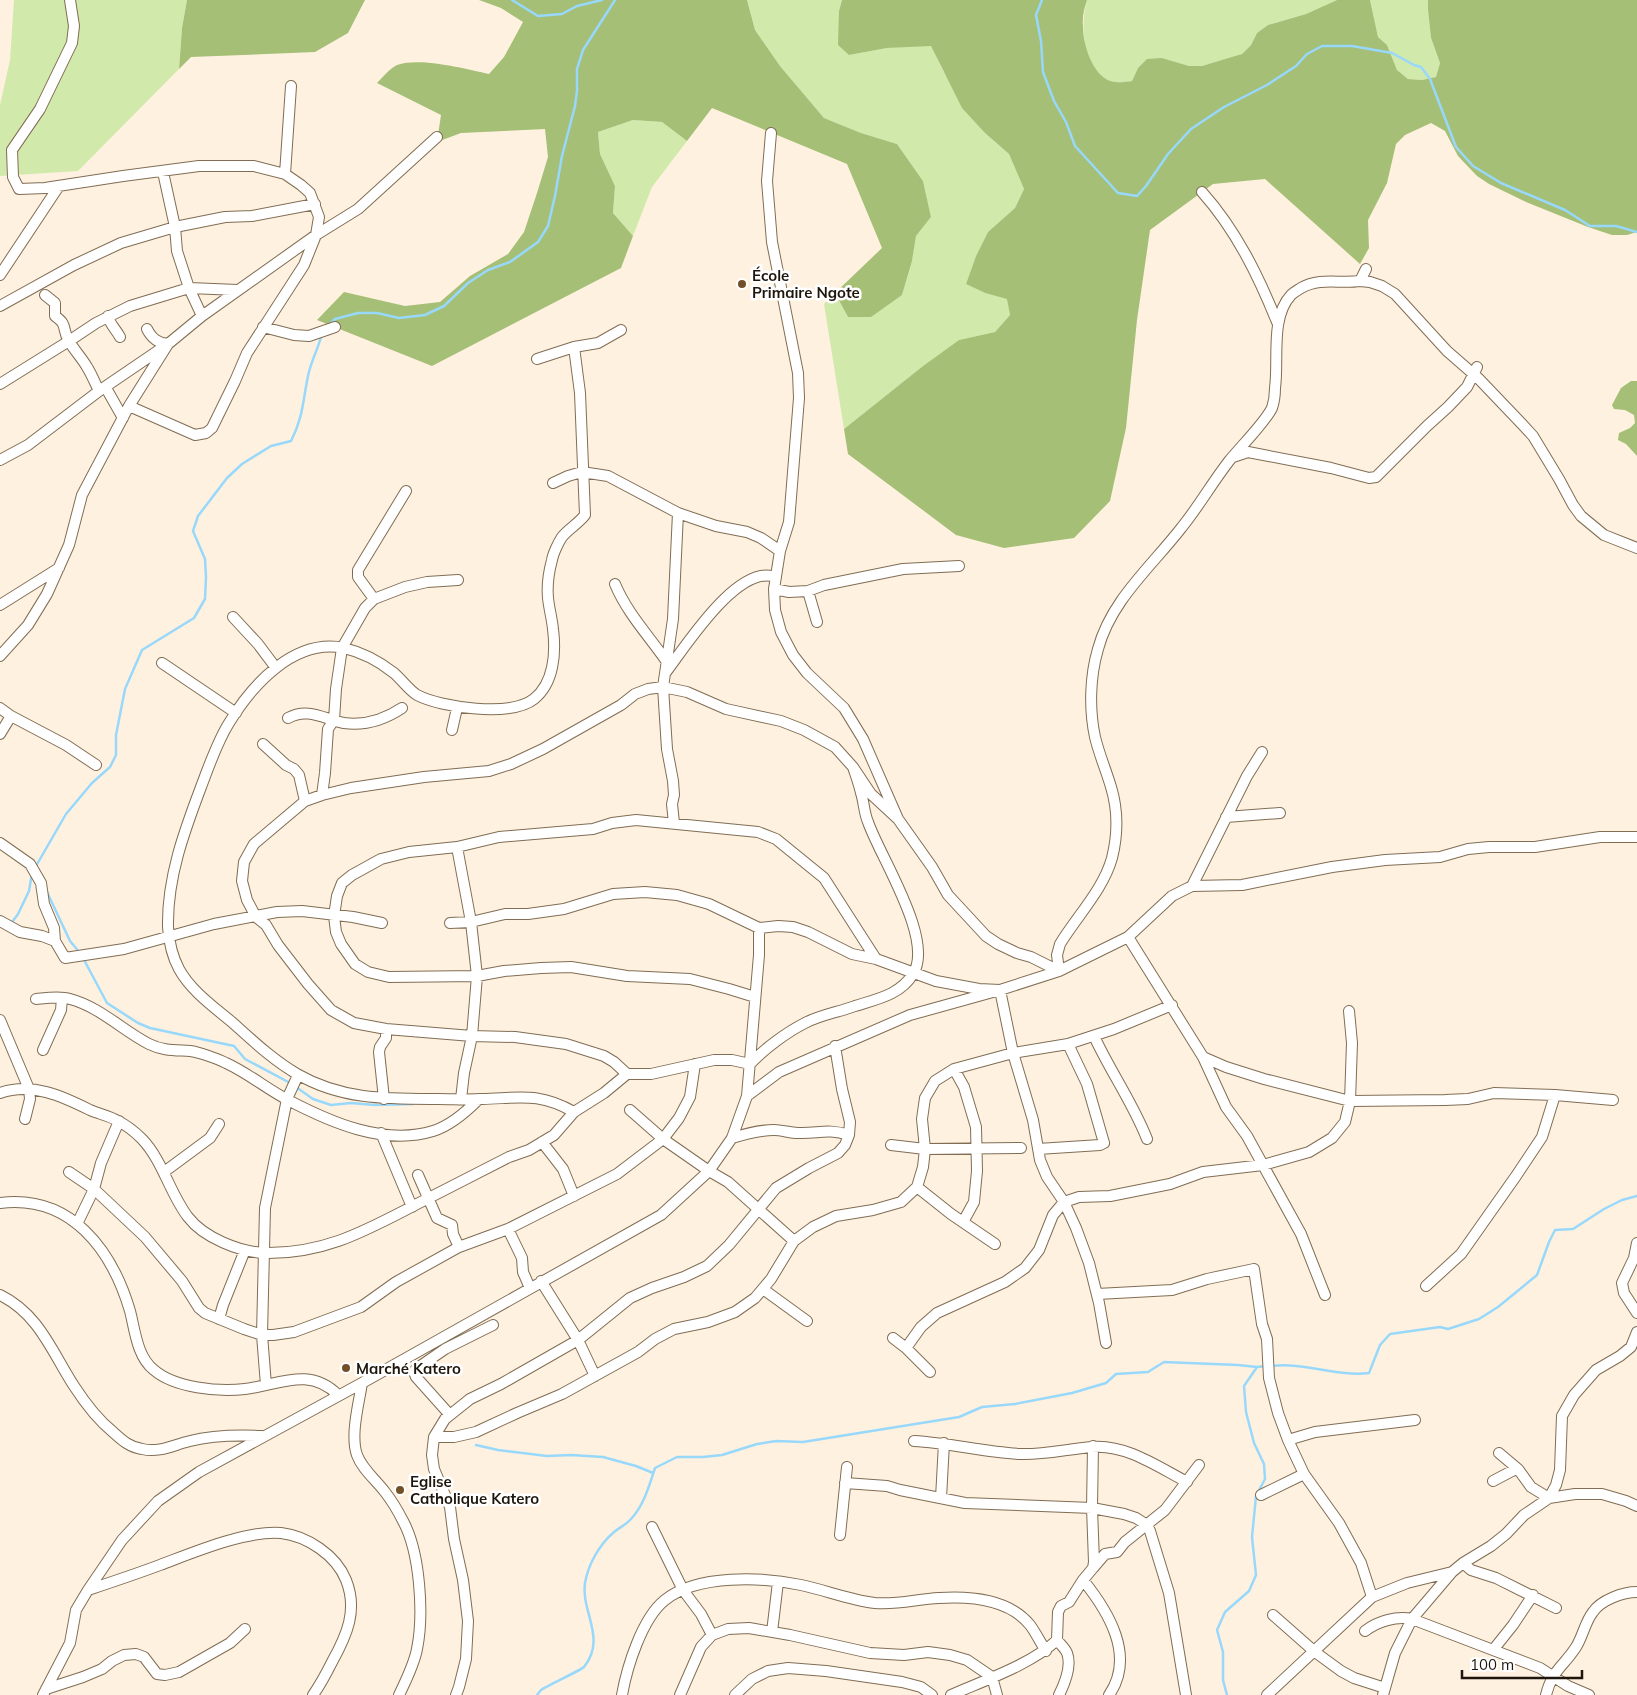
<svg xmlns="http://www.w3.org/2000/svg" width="1637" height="1695" viewBox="0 0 1637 1695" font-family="Mulish,sans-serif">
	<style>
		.green { fill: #d2e9ac }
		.forest { fill: #a5bf76 }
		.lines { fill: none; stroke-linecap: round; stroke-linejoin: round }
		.stream { stroke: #98d8fb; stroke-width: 2.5 }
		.minor-casing { stroke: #806d53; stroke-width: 12 }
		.minor { stroke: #fff; stroke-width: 10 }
		.poi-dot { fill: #714f27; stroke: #fff; stroke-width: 2 }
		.labels { text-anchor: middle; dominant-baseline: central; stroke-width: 5; stroke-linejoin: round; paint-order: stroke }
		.poi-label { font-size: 15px; font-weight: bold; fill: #1e160c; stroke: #fff; text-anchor: start }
	</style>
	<rect width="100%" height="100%" fill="#fff1e0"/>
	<path class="green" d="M 14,0 L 187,0 L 182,28 L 179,69 L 78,171 L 0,176 L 0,105 L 10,60 Z
		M 747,0 L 842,0 L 839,11 L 849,55 L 887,48 L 931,45 L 943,71 L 985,133 L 1009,154 L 1024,189 L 1015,208 L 988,232 L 976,256 L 966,284 L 985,293 L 1008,299 L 1010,315 L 995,332 L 959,340 L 923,366 L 844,429 L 824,304 L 835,293 L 848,317 L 902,295 L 912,261 L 916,236 L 931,217 L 923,181 L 897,144 L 861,133 L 824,118 L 780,66 L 755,30 Z
		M 1087,0 L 1337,0 L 1306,14 L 1268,25 L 1257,33 L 1251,45 L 1242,54 L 1228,59 L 1202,66 L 1189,66 L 1162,58 L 1138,68 L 1132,81 C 1123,82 1114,84 1106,79 C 1082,65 1080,23 1087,0 Z
		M 1370,0 L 1428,0 L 1428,10 L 1431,38 L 1440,63 L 1436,77 L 1422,80 L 1408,79 L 1397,70 L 1387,45 L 1378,37 Z
		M 633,120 L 662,122 L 687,141 L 652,187 L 633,236 L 613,213 L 615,186 L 600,154 L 598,132 Z"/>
	<path class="forest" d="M 187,0 L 365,0 L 348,33 L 315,52 L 191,57 L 179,69 L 182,28 Z
		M 479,0 L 747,0 L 755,30 L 780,66 L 824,118 L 861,133 L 897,144 L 923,181 L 931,217 L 916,236 L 912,261 L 902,295 L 871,317 L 848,317 L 835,293 L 882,248 L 847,164 L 712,108 L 687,141 L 662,122 L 633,120 L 598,132 L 600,154 L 615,186 L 613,213 L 633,236 L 621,268 L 432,366 L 317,320 L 344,292 L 405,306 L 440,302 L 470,276 L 508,254 L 524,232 L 537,193 L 548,157 L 545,129 L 461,133 L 437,142 L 441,115 L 377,83 C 382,78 390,68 397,65 C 421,57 465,69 489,74 L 504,57 L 523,22 L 501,8 Z
		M 842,0 L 1087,0 C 1084,9 1082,17 1083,27 C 1083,43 1091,70 1106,79 C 1114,84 1123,82 1132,81 L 1138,68 L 1147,59 L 1162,58 L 1189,66 L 1202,66 L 1242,54 L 1251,45 L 1257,33 L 1268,25 L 1306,14 L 1337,0 L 1370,0 L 1378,37 L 1387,45 L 1397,70 L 1408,79 L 1422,80 L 1436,77 L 1440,63 L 1431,38 L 1428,10 L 1428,0 L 1637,0 L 1637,232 L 1627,235 L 1612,235 L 1588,227 L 1526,202 L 1489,184 L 1477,176 L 1458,156 L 1445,131 L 1431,123 L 1405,135 L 1396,144 L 1387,183 L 1368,220 L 1369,248 L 1360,264 L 1265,179 L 1213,184 L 1150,230 L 1137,320 L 1126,428 L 1110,501 L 1074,538 L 1004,548 L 956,535 L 848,454 L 844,429 L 923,366 L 959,340 L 995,332 L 1010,315 L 1007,299 L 985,293 L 966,284 L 976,256 L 988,232 L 1015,208 L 1024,189 L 1009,154 L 985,133 L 962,108 L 931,46 L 887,48 L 849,55 L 838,45 L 839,11 Z
		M 1631,381 L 1637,381 L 1637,456 L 1626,444 L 1618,440 L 1619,433 L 1630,428 L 1635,423 L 1634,415 L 1625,410 L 1614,409 L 1612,405 L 1621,388 Z"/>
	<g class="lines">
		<path class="stream" d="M 512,0 L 538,16 L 562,14 L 577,6 L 602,0
			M 1042,0 L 1036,15 L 1041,41 L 1043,72 L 1054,101 L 1066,122 L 1075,146 L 1118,193 L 1137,196 L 1146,186 L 1168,154 L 1191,129 L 1224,107 L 1267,85 L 1296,66 L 1307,54 L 1322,46 L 1352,46 L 1392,53 L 1414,65 L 1421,67 L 1430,79 L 1456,147 L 1473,166 L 1501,183 L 1565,210 L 1590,226 L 1616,226 L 1637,232
			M 330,324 L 335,319 L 358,313 L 377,313 L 399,318 L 425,315 L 444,306 L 468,283 L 488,270 L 510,262 L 538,242 L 548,226 L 555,196 L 562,156 L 575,106 L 577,91 L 577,69 L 583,50 L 615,0
			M 36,866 L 66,814 L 92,783 L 110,767 L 116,755 L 116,735 L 125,689 L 142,650 L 194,618 L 205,599 L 206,577 L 205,559 L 193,531 L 198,516 L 227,478 L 242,464 L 271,446 L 291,441 C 303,418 303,400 308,376 C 311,361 318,349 322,334
			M 47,892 L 70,941 L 80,953
			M 10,925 L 18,914 L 29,891 L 32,873
			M 83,958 L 107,1003 L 138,1023 L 150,1028 L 234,1046 L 245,1059 L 292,1084
			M 296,1087 L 313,1099 L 331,1105 L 351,1103 L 375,1105 L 413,1104
			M 1272,1366 C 1304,1362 1337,1377 1369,1373 L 1380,1345 L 1390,1334 L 1440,1327 L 1448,1329 L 1479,1319 L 1498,1307 L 1537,1275 L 1549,1242 L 1555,1230 L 1573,1229 L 1604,1209 L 1622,1200 L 1637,1196
			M 476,1445 L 498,1450 L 547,1456 L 571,1455 L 603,1457 L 636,1466 L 653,1473
			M 537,1695 L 541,1690 C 547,1686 581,1670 584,1667 C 607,1638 581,1613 585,1583 C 588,1565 599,1545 613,1533 C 618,1528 626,1525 631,1519 C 644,1505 649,1486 655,1468 L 677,1457 L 703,1457 L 722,1455 L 757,1444 L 776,1441 L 803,1442 L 959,1417 L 982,1407 L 1015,1404 L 1072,1393 L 1106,1383 L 1116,1374 L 1148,1372 L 1164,1362 L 1238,1365 L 1257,1367 L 1267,1366
			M 1227,1695 L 1223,1680 L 1223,1652 L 1217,1630 L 1225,1612 L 1249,1591 L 1256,1575 L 1252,1537 L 1256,1496 L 1265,1479 L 1264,1464 L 1254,1443 L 1246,1412 L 1244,1386 L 1257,1367"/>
		<defs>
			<path id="minor" d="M 771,133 L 767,181 L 772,242 L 798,373 L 799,398 L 789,522 L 780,551 L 774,589 L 775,610 L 781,632 L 793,655 L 807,673 L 844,708 L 863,739 L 898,819 L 932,867 L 948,895 L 986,936 L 998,944 L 1017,953 L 1031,957 L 1059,971
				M 163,172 L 175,227 L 177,251 L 189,288 L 202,316
				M 285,174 L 291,86
				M 1202,192 C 1236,230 1258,275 1277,322
				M 0,275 L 59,186
				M 1360,281 L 1370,282 L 1382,286 L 1395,294 L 1447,351 L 1478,378 L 1521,423 L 1533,436 L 1559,479 L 1573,505 L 1581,516 L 1604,535 L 1637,548
				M 45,295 L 55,303 L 55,316 C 69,326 61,328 69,341 C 74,350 82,358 87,367 C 92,375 95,383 99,391
				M 0,306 L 74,265 L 121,243 L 175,227 L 225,217 L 252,216 L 315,204
				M 108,316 C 110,325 116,329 120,337
				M 263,327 L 294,335 L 309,336 L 335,327
				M 574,347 L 580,393 L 585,515 C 578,524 568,529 562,537 C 558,543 553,554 552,560 C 549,571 547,587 548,598 C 549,608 552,619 553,629 C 556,653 554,683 534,699 C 511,717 442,708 417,695 C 409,690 402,680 394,673 C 380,662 361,652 344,648 C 294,638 252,685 229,723 C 217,742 209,766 201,787 C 184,832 167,878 168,927 C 169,942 172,956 179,969 C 191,991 214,1007 233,1023 C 253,1041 273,1060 297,1074 C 342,1100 388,1099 438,1099 C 453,1099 467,1100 482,1099 C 520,1098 539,1092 574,1112
				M 537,359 L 574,347 L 598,343 L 621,330
				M 0,384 L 69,341 L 96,323 L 130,306 L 189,288 L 238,290
				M 106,388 L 123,418
				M 129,406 L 195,435 L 206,433 L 212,428 L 235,381 L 247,353 L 304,265 L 316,235 L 358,209 L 437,137
				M 1233,457 L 1248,452 L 1331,468 L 1369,478 L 1376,477 L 1427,426 L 1448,407 L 1467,387 L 1477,367
				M 0,460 L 28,445 L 99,391 L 168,344 C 158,343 152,339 147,329
				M 553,483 L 568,476 L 582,472 L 608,476 L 678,513 L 716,526 L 747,532 L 761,538 L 780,551
				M 615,584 C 627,613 649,636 667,662
				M 774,589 L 789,592 L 808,591 L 824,585 L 903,569 L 959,566
				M 808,591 L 817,622
				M 374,599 L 358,577 L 358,570 L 406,491
				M 0,605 L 59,568
				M 233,617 L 258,644 L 276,668
				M 0,656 L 28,625 L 47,594 L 69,545 L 82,495 L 129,406 L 168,344 L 202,316 L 316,235 L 319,217 L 310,193 L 301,185 L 285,174 L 254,166 L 199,166 L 123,176 L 45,188 L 19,189 L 13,177 L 12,150 L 40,109 L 72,43 L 74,26 L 70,0
				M 162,663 L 236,713
				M 666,672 C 686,646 738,563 776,577
				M 0,708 L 11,716 L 66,745 L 96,765
				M 288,718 C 308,707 324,719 344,723 C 366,726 384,720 402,708
				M 452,730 L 457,708
				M 0,734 L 11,716
				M 263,744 L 286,765 L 294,769 L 299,775 L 305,801
				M 322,795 L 325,773 L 328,729 L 334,720 L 336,689 L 342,648 L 365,608 L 374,599 L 405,587 L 427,582 L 458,580
				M 1226,817 L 1280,813
				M 674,823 L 672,804 L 674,795 L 673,781 L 667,749 L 663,687 L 673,619 L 678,513
				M 0,843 L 30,864 L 41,883 L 44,904 L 54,928 L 55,941
				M 457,847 L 471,922 L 477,976 L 472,1036 L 464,1073 L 461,1099
				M 1192,886 L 1247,776 L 1262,752
				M 0,921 L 20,932 L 42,936 L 55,941 L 65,958 L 124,949 L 214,924 L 277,912 L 302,911 L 353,917 L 382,923
				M 450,923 L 471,922 L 505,914 L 528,914 L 564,909 L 613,894 L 645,892 L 677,895 L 709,904 L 759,928 L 778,926 L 793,927 L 808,932 L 852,954 L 876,959 L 936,981 L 979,989 L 1000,990 L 1013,1053 L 1033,1120 L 1040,1160 L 1047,1177 L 1064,1202 L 1076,1228 L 1089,1263 L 1099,1303 L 1106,1343
				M 1128,937 L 1203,1057 L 1226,1107 L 1247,1136 L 1301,1234 L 1325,1295
				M 1059,971 L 1057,955 L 1060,944 C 1077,916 1103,890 1112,858 C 1118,834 1118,810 1111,787 C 1106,770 1099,754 1095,737 C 1089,709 1090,676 1098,649 C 1111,600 1152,566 1182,527 C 1199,506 1212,483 1229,461 C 1241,446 1264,424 1272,408 C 1274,402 1275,394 1275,388 C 1279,359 1270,318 1291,295 C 1294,292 1298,290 1301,288 C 1321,277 1339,284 1360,281 L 1366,269
				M 755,997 L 729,989 L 690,979 L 627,976 L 571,967 L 541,968 L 504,971 L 477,976 L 389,977 L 368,972 L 355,964 L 341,944 L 336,932 L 334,916 L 337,896 L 342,883 L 352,875 L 381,859 L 409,852 L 457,847 L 499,837 L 593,829 L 612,823 L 636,820 L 758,832 L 776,839 L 824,878 L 876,959
				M 36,999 C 47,998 60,996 70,999 C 100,1007 122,1030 149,1044 C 163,1051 176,1050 190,1051 C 199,1052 218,1059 226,1063 C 248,1073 267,1089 288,1100 C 330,1122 384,1146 433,1131 C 450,1126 466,1112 479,1099
				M 0,1020 L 29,1089 L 30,1099 L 25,1119
				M 1094,1036 C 1110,1071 1133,1103 1147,1139
				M 43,1050 L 61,1010 L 62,998
				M 1203,1057 L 1226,1067 L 1264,1079 L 1350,1101 L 1445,1100 L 1468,1099 L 1494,1093 L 1555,1095 L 1613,1100
				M 954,1069 L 964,1087 L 976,1127 L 977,1171 L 974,1202 L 963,1222
				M 627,1074 L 614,1062 L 604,1056 L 566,1044 L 515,1037 L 472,1036 L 386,1029 L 354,1023 L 331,1010 L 308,984 L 278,945 L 266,925 L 256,917 L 247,900 L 242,881 L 244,862 L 254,844 L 305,801 L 322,795 L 351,788 L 424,777 L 489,771 L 511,764 L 543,749 L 621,705 L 635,694 L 648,689 L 663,687 L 687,692 L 726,709 L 781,721 L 804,730 L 835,747 L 853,767 L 871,794 L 898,819
				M 0,1093 C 32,1082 62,1096 90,1110 C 99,1114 110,1116 118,1121 C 126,1125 136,1133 142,1139 C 163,1161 170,1194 188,1217 C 204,1238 240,1252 265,1253 C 327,1254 368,1229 421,1202 C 450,1187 480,1172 509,1157 L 529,1150 L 554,1135 L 574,1112 L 604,1093 L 627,1074 L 651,1074 L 714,1060 L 732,1060 L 750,1064 C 764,1049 787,1032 805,1023 C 820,1015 839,1012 855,1006 C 877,999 900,995 913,974 C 935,940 880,857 868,822 C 864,813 864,802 861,793 C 859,784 856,776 853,767
				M 747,1096 L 759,955 L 759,928
				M 384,1099 L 379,1052 L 380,1047 L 386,1038 L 386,1029
				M 630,1110 L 663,1139 L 709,1171 L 728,1182 L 794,1241
				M 381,1133 L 412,1207
				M 732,1138 C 745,1134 760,1130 774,1130 C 782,1130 790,1133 798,1133 C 818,1134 827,1128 849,1135
				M 542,1142 L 563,1169 L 574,1196
				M 891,1145 L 925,1149 L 1021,1148
				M 1038,1149 L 1100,1145 L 1104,1143 L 1087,1084 L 1068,1044
				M 69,1172 L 94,1189 L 145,1237 L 182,1281 L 199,1308 L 205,1313 L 244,1329 L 262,1335 L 273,1335 L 294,1332 L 361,1307 L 396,1282 L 459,1247 L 508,1229 L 617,1174 L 663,1139 L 679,1118 L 690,1097 L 695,1064
				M 164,1172 L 210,1138 L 219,1124
				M 418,1175 L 437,1218 L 452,1225 L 453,1234 L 459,1247
				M 917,1187 L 951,1214 L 995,1244
				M 0,1203 C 71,1194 112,1250 130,1311 C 135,1330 137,1357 154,1370 C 175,1388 218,1392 245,1389 C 279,1385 309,1366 338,1395
				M 77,1224 L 94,1189 L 101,1163 L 119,1121
				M 508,1229 L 522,1258 L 523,1272 L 530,1288
				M 1637,1243 L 1634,1258 L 1622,1283 L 1624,1293 L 1637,1313
				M 541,1281 L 578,1340 L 595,1376
				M 1426,1286 L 1461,1254 L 1516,1176 L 1542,1137 L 1555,1095
				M 763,1289 L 807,1321
				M 1097,1294 L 1172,1290 L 1207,1279 L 1254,1269 L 1262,1324 L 1267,1339 L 1269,1378 L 1278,1413 L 1288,1440 L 1304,1474 L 1339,1523 L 1361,1563 L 1372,1597
				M 0,1295 C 39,1314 52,1352 74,1386 C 85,1403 97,1419 113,1432 C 122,1440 129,1447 142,1449 C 160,1453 173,1445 190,1441 C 213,1435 239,1435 262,1436
				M 219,1319 L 223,1305 L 245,1250
				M 893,1338 L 906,1348 L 930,1372
				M 906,1348 L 921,1327 L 937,1313 L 1005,1282 L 1025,1268 L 1039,1250 L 1053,1215 L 1064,1202 L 1079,1197 L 1110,1196 L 1170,1184 L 1203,1172 L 1263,1165 L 1309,1152 L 1332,1138 L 1345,1122 L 1350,1101 L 1352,1043 L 1349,1011
				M 362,1383 C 359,1403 350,1435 357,1455 C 362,1469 376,1480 385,1492 C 392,1501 398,1511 403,1521 C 420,1552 424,1614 417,1649 C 414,1665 406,1680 399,1695
				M 266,1385 L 262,1335 L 265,1208 L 287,1099 L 298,1075
				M 450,1415 L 416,1377 L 414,1372 L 416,1369 L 445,1349 L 493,1325
				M 434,1437 L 454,1437 L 476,1432 L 517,1413 L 562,1394 L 638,1352 L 655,1339 L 674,1329 L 708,1322 L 735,1312 L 755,1298 L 771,1279 L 794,1241 L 813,1227 L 836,1216 L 873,1210 L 901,1202 L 917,1187 L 923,1167 L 925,1149 L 922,1119 L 925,1098 L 935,1081 L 954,1069 L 1013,1053 L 1068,1044 L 1114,1029 L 1172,1005
				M 1288,1440 L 1315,1432 L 1415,1420
				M 914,1441 C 950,1443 984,1452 1020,1454 C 1044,1455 1067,1449 1092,1447 C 1126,1444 1158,1467 1187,1482
				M 1499,1453 L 1518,1469
				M 1493,1481 L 1512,1471 L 1518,1469 L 1531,1487 L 1549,1498 L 1556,1485 L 1560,1470 L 1562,1416 L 1574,1395 L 1596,1370 L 1620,1356 L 1631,1347 L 1637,1332
				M 845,1483 L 887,1486 L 900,1490 L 965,1503 L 1092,1508 L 1124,1514 L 1136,1518 L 1147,1525 L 1150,1531 L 1169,1593 L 1186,1695
				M 1261,1495 L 1304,1474
				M 941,1498 L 944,1443
				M 652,1527 L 683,1590 L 701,1614 L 712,1635
				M 840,1535 L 847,1467
				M 1463,1563 L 1471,1570 L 1496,1578 L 1556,1608
				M 1093,1568 L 1105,1554 L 1117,1552 L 1125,1542 L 1165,1510 L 1199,1465
				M 1083,1580 C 1108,1611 1136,1656 1109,1695
				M 88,1590 C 112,1582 136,1574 160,1565 C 192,1553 246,1530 281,1533 C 307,1536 336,1555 346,1580 C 358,1610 347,1635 332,1662 C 326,1674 320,1685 313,1695
				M 1273,1615 L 1315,1652 L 1341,1671 L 1354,1678 L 1385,1688
				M 1365,1631 C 1378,1621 1396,1616 1412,1619 L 1540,1668 L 1568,1686 L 1589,1695
				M 772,1632 L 778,1582
				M 1057,1640 C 1060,1644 1065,1648 1067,1653 C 1072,1666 1065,1683 1059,1695
				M 1493,1650 L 1513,1625 L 1533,1595
				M 46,1689 L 83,1677 L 102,1669 L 112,1661 L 124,1655 L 136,1654 L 144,1657 L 157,1674 L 165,1675 L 179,1672 L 230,1643 L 245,1629
				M 43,1695 L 70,1643 L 76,1610 L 88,1590 L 122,1540 L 158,1501 L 199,1472 L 362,1383 L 661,1215 L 709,1171 L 732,1138 L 747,1096 L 779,1072 L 910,1015 L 1000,990 L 1059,971 L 1128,937 L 1172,896 L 1192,886 L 1242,885 L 1332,867 L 1385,860 L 1440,857 L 1468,849 L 1489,847 L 1535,847 L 1600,837 L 1637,837
				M 456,1695 L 459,1687 L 466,1659 L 468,1621 L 463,1580 L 454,1539 L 450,1507 L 434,1469 L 432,1455 L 434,1437 L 445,1419 L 470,1399 L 501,1384 L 578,1340 L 630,1298 L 652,1288 L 684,1277 L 707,1266 L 729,1245 L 776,1188 L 809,1168 L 838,1153 L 845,1145 L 849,1135 L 850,1122 L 842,1089 L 835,1046
				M 622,1695 C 627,1667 642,1618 665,1600 C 697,1574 763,1577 801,1585 C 825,1590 850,1600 875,1603 C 898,1605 917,1599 939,1598 C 970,1596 1009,1599 1030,1625 C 1036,1633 1040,1642 1046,1651
				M 680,1695 L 701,1647 L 712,1635 L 728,1629 L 749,1628 L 790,1635 L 870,1653 L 904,1655 L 928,1652 L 950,1655 L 967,1660 L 992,1677 L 997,1695
				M 735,1695 L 752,1679 L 768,1671 L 788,1668 L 826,1671 L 902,1682 L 921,1687 L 932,1695
				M 951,1695 C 983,1681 1032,1664 1057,1640 L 1058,1612 L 1061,1606 L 1069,1602 L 1083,1580 L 1093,1568 L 1094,1562 L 1092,1508 L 1093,1446
				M 1267,1695 L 1372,1597 L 1407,1583 L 1452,1572
				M 1383,1695 L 1395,1653 L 1412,1619 L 1452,1572 L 1463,1563 L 1491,1546 L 1506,1534 L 1524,1515 L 1549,1498 L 1575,1494 L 1602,1494 L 1626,1501 L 1637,1506
				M 1546,1695 C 1552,1670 1564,1666 1576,1647 C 1583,1636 1585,1622 1593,1612 C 1601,1600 1623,1592 1637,1592"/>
		</defs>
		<use href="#minor" class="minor-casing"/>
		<use href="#minor" class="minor"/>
	</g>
	<g class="poi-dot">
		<circle cx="742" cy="284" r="5"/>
		<circle cx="346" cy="1368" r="5"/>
		<circle cx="400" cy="1490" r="5"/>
	</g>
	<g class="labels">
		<g class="poi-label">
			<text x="752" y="275">École<tspan x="752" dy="17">Primaire Ngote</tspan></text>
			<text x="356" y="1368">Marché Katero</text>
			<text x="410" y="1481">Eglise<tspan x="410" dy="17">Catholique Katero</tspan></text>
		</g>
	</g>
	<path d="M1462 1670v8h120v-8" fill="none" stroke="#1e160c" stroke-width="2.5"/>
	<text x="1470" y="1670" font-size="15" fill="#1e160c" stroke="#ffffff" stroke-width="4" paint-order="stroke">100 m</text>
</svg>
